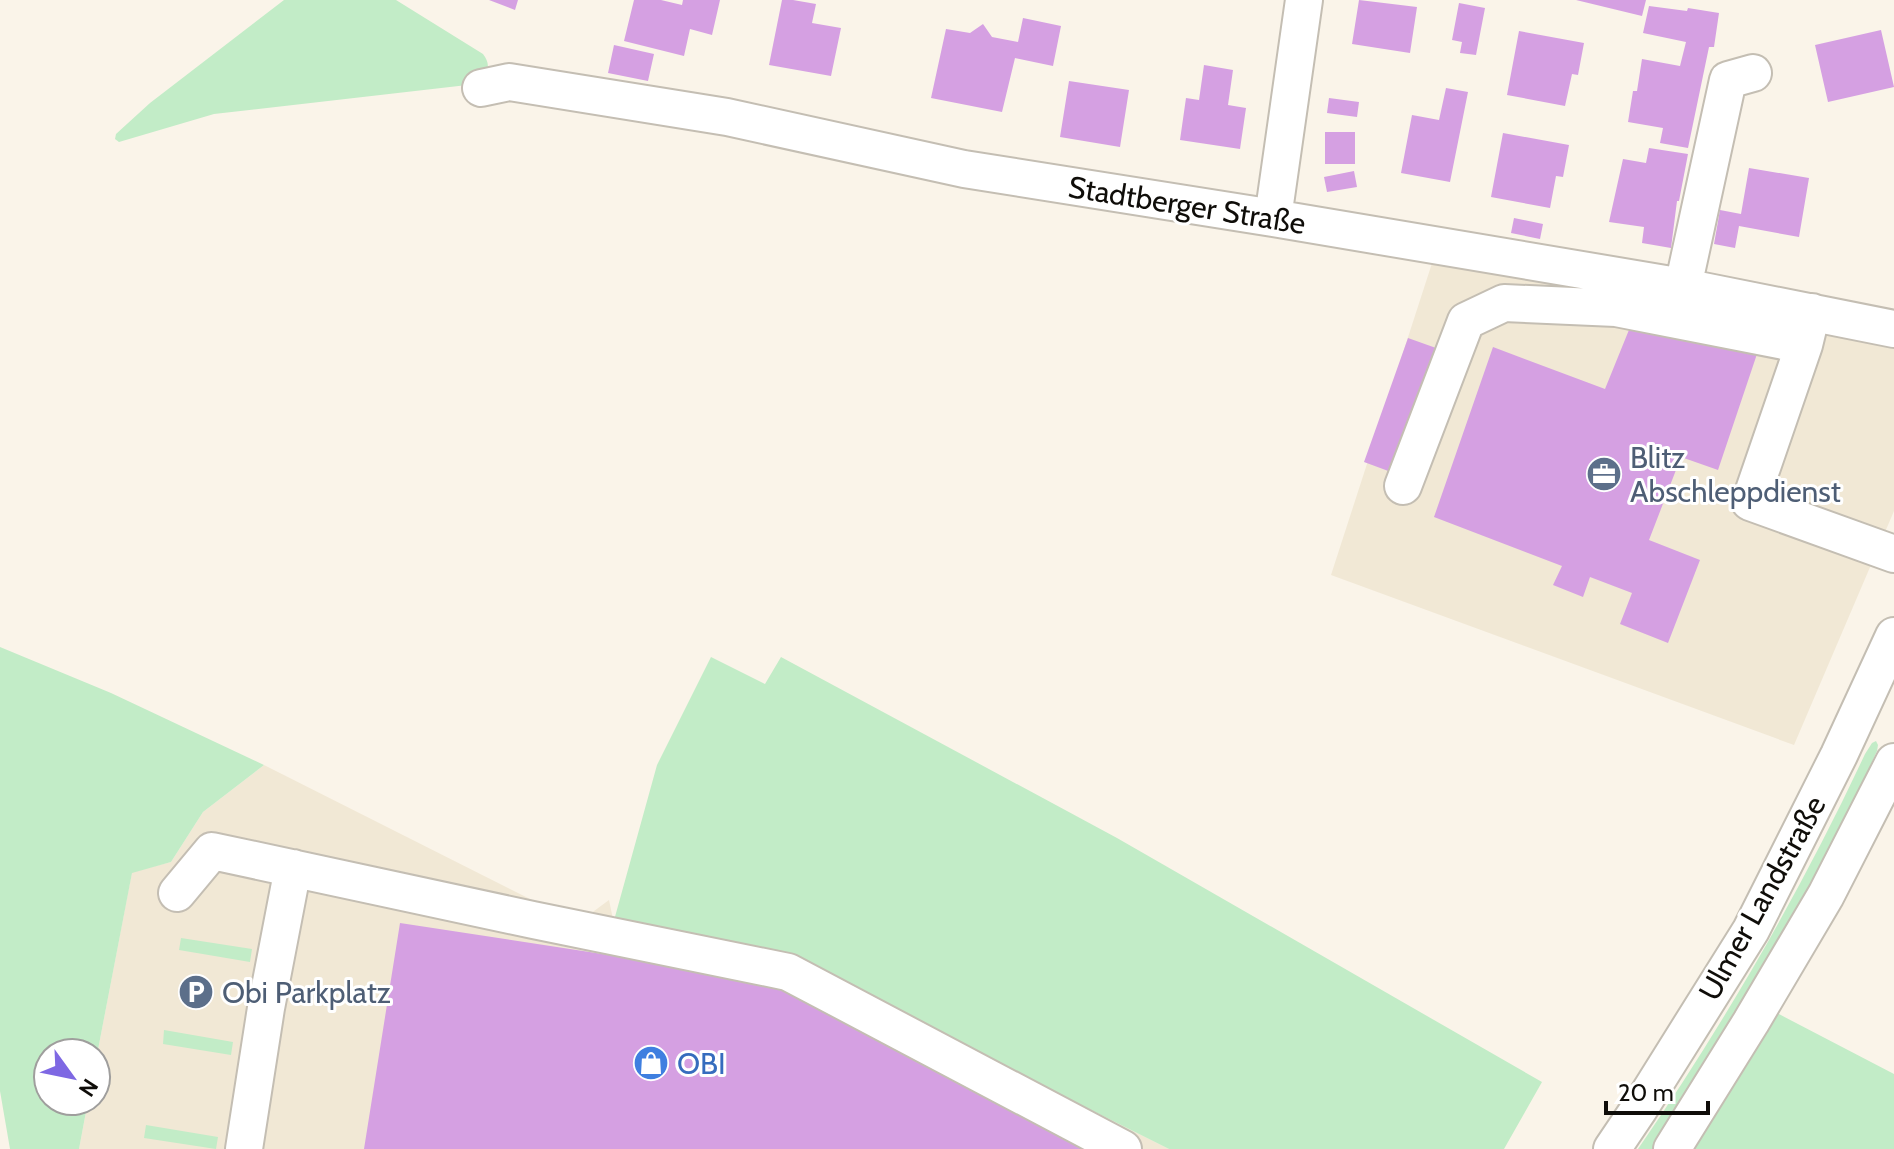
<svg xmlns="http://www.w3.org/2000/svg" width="1894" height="1149" viewBox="0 0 1894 1149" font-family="Cabin,sans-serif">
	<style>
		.built { fill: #f1e8d5 }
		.green { fill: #c2ecc7 }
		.building { fill: #d5a0e2 }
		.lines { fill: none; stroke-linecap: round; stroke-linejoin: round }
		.minor-casing { stroke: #c4beb3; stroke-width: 40 }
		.minor { stroke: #fff; stroke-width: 36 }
		.labels { text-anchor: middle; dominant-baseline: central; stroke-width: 6; stroke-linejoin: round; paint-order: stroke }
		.street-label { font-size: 30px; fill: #0f0d09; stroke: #fff }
		.service-label { font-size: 30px; fill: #4e5e75; stroke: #fff; text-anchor: start }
		.shop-label { font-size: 30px; fill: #366cbe; stroke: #fff; text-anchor: start }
	</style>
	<rect width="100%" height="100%" fill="#faf4e9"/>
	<path class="built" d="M 1434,257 L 1894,340 L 1894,511 L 1794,745 L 1331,575 Z
		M 264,765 L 536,902 L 590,914 L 609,900 L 614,924 L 785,957 L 1169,1149 L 79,1149 L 88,1101 L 96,1101 L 96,1060 L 132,872 L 171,862 L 203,812 Z"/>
	<path class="green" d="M 284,0 L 396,0 L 483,54 C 493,67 486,74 476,84 L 214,114 L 119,142 L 115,139 L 116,134 L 150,103 Z
		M 0,647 L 111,693 L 264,765 L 203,812 L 171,862 L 132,873 L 96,1060 L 96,1053 L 48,1053 L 48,1101 L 88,1101 L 79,1149 L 10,1149 L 0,1091 Z
		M 711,657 L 765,684 L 781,657 L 1117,838 L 1542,1082 L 1504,1149 L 1169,1149 L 785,957 L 613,924 L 657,765 Z
		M 1876,741 L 1878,745 L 1877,751 C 1847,817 1815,884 1779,947 C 1739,1015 1697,1083 1654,1149 L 1638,1149 C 1724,1024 1801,891 1865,754 L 1872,743 Z
		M 181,938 L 252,949 L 250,962 L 179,950 Z
		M 1773,1011 L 1894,1074 L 1894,1149 L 1684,1149 Z
		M 164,1030 L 233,1042 L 231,1055 L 163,1044 Z
		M 146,1125 L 218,1137 L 216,1149 L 144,1138 Z"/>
	<path class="building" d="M 489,0 L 518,0 L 515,10 Z
		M 634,0 L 661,0 L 682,5 L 683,0 L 720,0 L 712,35 L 690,29 L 684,56 L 624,41 Z
		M 782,0 L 793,0 L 816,4 L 812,23 L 841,28 L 831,76 L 769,65 Z
		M 1359,0 L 1417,7 L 1410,53 L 1352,44 Z
		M 1576,0 L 1646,0 L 1642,16 Z
		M 1459,3 L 1485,8 L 1476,55 L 1460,53 L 1462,42 L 1452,40 Z
		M 1649,6 L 1687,11 L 1688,8 L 1719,13 L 1714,47 L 1709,47 L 1688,148 L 1660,143 L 1663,128 L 1628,122 L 1633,91 L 1637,91 L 1642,59 L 1680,66 L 1686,42 L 1643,33 Z
		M 1023,18 L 1061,26 L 1053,66 L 1015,58 L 1002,112 L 931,98 L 946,29 L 970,33 L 983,24 L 992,37 L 1018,42 Z
		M 1881,30 L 1894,87 L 1828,102 L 1815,45 Z
		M 1519,31 L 1584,43 L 1578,75 L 1572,74 L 1565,106 L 1507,95 Z
		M 614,45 L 654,54 L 648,81 L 608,73 Z
		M 1204,65 L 1233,70 L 1228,105 L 1246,108 L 1240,149 L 1180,140 L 1186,98 L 1199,100 Z
		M 1069,81 L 1129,90 L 1120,147 L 1060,137 Z
		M 1446,88 L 1468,92 L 1450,182 L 1401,173 L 1412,115 L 1439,120 Z
		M 1329,98 L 1359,102 L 1357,117 L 1327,113 Z
		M 1325,132 L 1355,132 L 1355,164 L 1325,164 Z
		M 1503,133 L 1569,145 L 1563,177 L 1556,176 L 1550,208 L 1491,197 Z
		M 1649,148 L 1688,154 L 1679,201 L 1677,201 L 1671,248 L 1642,243 L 1644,227 L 1609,222 L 1623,159 L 1646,163 Z
		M 1749,168 L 1809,178 L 1799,237 L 1739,226 L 1735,248 L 1714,244 L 1720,210 L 1741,214 Z
		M 1354,171 L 1357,187 L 1327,192 L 1324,177 Z
		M 1514,218 L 1543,224 L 1540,239 L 1511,233 Z
		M 1635,315 L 1757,354 L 1718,470 L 1681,457 L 1649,540 L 1700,560 L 1668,643 L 1620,624 L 1632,593 L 1590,577 L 1583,597 L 1553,585 L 1562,566 L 1434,517 L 1493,347 L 1605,389 Z
		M 1408,338 L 1436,348 L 1391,472 L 1364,462 Z
		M 400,923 L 759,978 L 1089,1149 L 364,1149 Z"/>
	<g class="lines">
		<defs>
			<path id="minor" d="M 481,88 L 509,82 L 727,117 L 964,169 L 1273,218 L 1683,287 L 1894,329
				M 1273,218 L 1304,0
				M 1683,287 L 1728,80 L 1753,73
				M 1804,345 L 1750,502 L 1894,554
				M 1403,486 L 1466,321 L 1504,303 L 1616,308 L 1804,345 L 1812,312
				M 177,893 L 212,851 L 533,920 L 788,972 L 1123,1149
				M 244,1149 L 266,1008 L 293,868
				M 1612,1149 L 1639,1109 L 1751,930 L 1839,755 L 1894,636
				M 1672,1149 L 1751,1022 L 1826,895 L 1894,762"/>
		</defs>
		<use href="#minor" class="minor-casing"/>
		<use href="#minor" class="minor"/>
	</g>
	<defs>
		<symbol id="office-disc" viewBox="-11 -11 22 22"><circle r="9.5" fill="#5c6f8a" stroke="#fff"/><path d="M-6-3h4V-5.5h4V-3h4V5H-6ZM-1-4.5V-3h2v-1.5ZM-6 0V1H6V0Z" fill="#fff"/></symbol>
		<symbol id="parking-disc" viewBox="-11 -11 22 22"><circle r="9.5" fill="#5c6f8a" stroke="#fff"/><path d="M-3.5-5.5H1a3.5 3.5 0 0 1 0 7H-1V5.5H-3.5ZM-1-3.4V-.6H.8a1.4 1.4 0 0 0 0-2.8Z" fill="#fff"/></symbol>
		<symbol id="shop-disc" viewBox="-11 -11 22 22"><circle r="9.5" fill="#3f7fe0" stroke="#fff"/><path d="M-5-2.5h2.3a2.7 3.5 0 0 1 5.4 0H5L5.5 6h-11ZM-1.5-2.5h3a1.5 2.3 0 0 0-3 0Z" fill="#fff"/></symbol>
	</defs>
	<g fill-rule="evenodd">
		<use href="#office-disc" x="1584" y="454" width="40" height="40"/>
		<use href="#parking-disc" x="176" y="972" width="40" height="40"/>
		<use href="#shop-disc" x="631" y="1043" width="40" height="40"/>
	</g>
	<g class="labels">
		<g class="street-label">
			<text transform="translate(1187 205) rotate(9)">Stadtberger Straße</text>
			<text transform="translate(1762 898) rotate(-61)">Ulmer Landstraße</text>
		</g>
		<g class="service-label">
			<text x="1630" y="457">Blitz<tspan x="1630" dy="34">Abschleppdienst</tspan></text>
			<text x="222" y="992">Obi Parkplatz</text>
		</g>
		<g class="shop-label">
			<text x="677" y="1063">OBI</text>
		</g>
	</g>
	<g transform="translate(72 1077) rotate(123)"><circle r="38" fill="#ffffff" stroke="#9f9e9d" stroke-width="2"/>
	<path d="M0-6L14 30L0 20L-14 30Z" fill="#7e68e3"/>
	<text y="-12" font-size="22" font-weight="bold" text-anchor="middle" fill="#0f0d09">N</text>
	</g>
	<path d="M1606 1101v12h102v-12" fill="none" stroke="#0f0d09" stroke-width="4"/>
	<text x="1618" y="1101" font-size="24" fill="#0f0d09" stroke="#ffffff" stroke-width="6" paint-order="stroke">20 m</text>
</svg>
